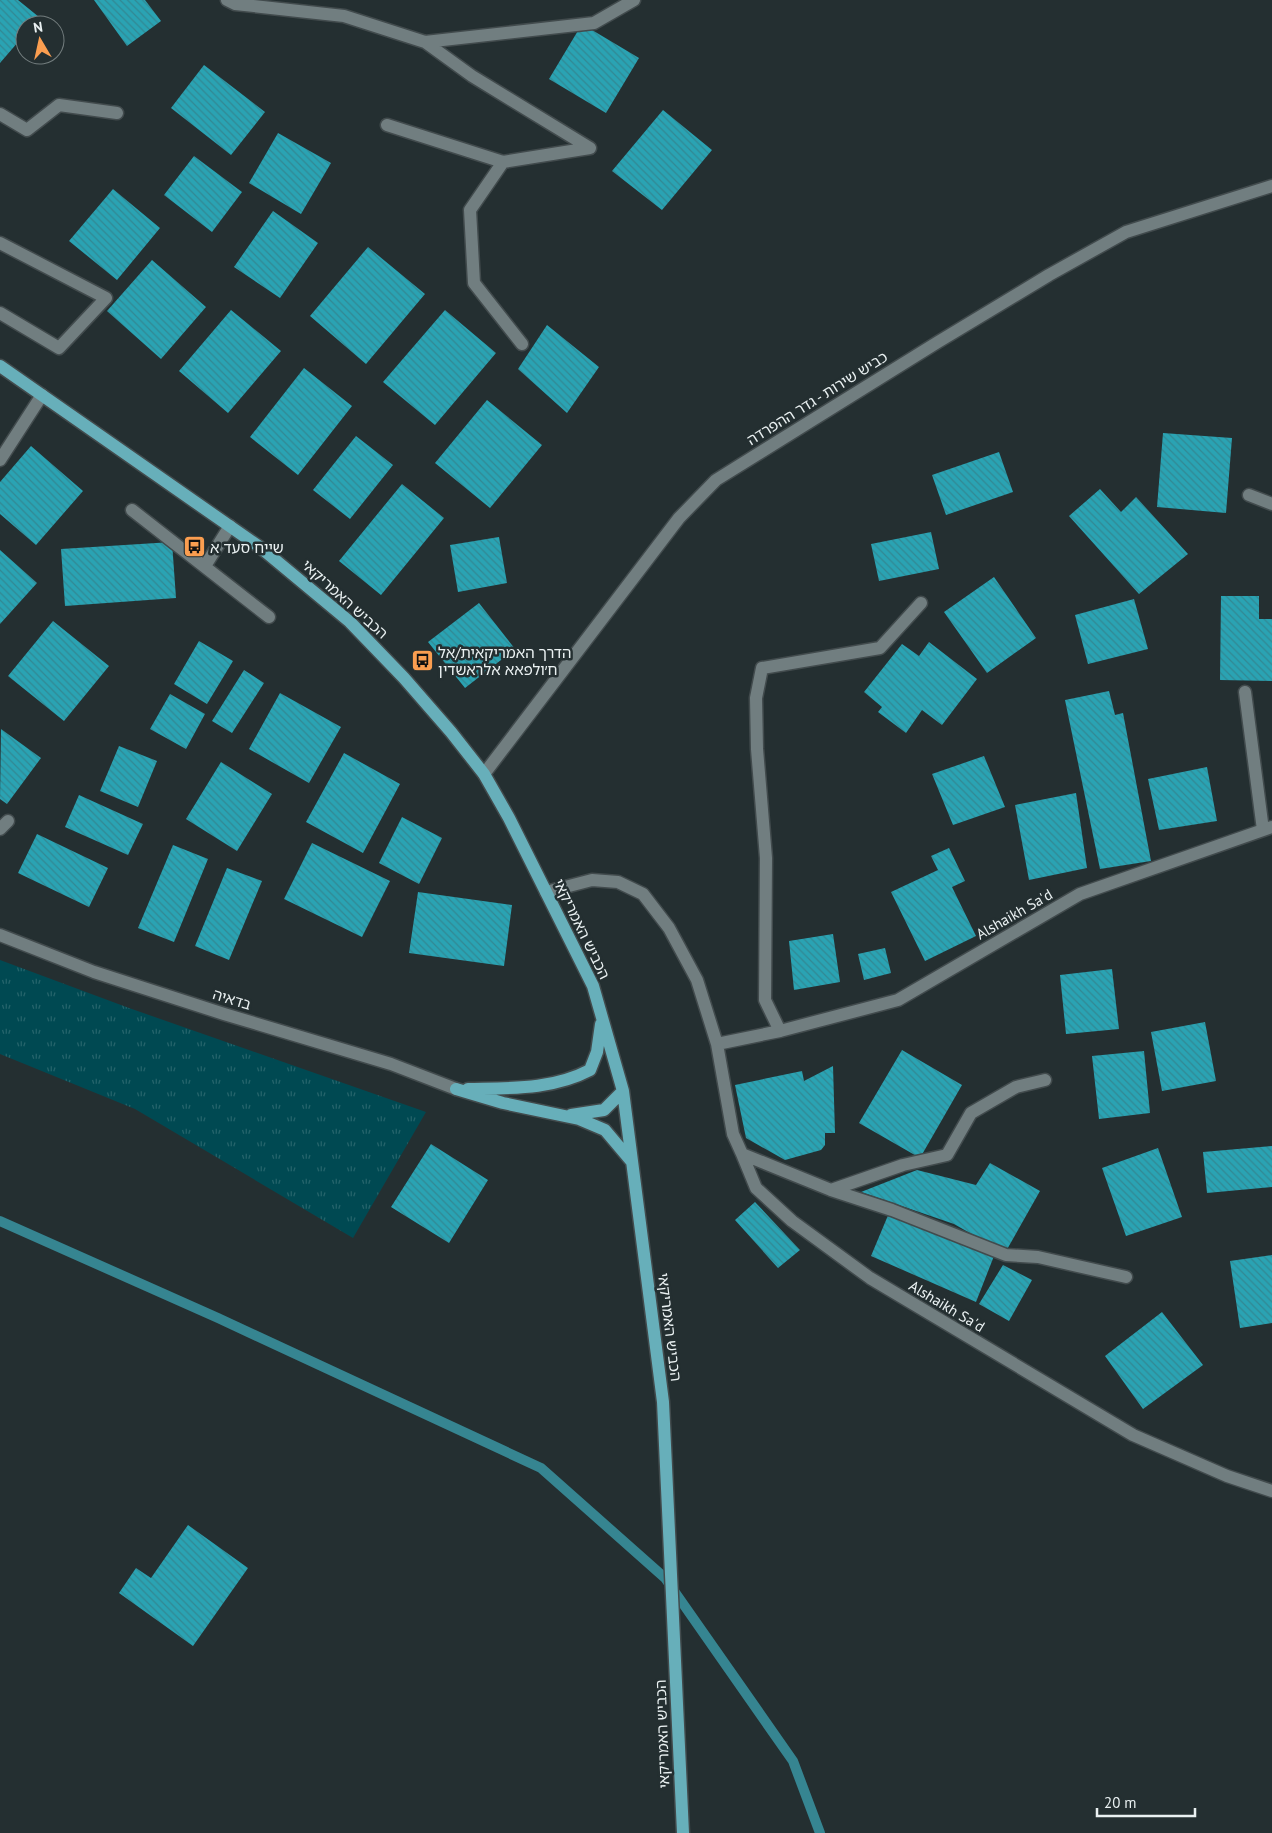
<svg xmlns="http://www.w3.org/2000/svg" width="1272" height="1833" viewBox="0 0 1272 1833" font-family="'PT Sans','Noto Sans Hebrew',sans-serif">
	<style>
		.grass { fill: url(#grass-tufts) }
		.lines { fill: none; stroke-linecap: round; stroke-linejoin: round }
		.stream { stroke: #368591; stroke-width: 10 }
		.building { fill: url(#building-back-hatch) }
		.minor-casing { stroke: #424b4d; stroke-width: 15 }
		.major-casing { stroke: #424b4d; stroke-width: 15 }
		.minor { stroke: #717e80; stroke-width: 12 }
		.major { stroke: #67afba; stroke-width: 12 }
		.labels { text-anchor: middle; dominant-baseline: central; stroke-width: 5; stroke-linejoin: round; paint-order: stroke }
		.street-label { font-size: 15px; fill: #eaf1f2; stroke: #242f31 }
		.poi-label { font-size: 15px; fill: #eaf1f2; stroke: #242f31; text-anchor: start }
	</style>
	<defs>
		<pattern id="grass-tufts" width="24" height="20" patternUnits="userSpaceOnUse" patternTransform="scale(1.25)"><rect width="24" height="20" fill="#004952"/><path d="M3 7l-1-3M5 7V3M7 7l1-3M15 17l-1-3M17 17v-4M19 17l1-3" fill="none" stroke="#25646b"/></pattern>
		<pattern id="building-back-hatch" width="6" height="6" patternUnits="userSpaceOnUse" patternTransform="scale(1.25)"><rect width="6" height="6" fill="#2aa3b3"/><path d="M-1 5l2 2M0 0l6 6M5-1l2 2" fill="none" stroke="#328893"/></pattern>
	</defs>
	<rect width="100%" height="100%" fill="#242f31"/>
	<path class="grass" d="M 0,960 L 129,1008 L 426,1112 L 353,1238 L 135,1109 L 0,1054 Z"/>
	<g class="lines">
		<path class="stream" d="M 0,1221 L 218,1318 L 541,1468 L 665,1578 L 793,1761 L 820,1833"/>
	</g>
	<path class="building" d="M 0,0 L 18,0 L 39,17 L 32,25 L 25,25 L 25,34 L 0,63 Z
		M 94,0 L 145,0 L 161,21 L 127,46 Z
		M 582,24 L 639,58 L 606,113 L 549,79 Z
		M 204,65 L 265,112 L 231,155 L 171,108 Z
		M 663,110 L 712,150 L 662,210 L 612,171 Z
		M 278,133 L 331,163 L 301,214 L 249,183 Z
		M 194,156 L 242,192 L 212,232 L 164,195 Z
		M 113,189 L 160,228 L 117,280 L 69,241 Z
		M 273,211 L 318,243 L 280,298 L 234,267 Z
		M 368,247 L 425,294 L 366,364 L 310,316 Z
		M 152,260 L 206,307 L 161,359 L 107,311 Z
		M 231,310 L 281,351 L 228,413 L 179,371 Z
		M 445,310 L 496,353 L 435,425 L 383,382 Z
		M 547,325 L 599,367 L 567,413 L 518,369 Z
		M 304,368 L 352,406 L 298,475 L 250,437 Z
		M 487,400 L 542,445 L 490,508 L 435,463 Z
		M 1163,433 L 1232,438 L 1226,513 L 1157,507 Z
		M 356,436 L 393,465 L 350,519 L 313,490 Z
		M 31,446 L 83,491 L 36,545 L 0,514 L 0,482 Z
		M 999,452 L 1013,492 L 946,515 L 932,475 Z
		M 402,484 L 444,518 L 381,595 L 339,561 Z
		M 1100,489 L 1121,512 L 1136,497 L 1188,554 L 1139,594 L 1069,516 Z
		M 931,532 L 939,569 L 879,581 L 871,544 Z
		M 499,537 L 507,583 L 458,592 L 450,545 Z
		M 172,542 L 176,598 L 65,606 L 61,549 Z
		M 0,550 L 37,583 L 0,624 Z
		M 994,577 L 1036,638 L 987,673 L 944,612 Z
		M 1221,596 L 1259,596 L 1259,619 L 1272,619 L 1272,681 L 1220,680 Z
		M 1134,599 L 1148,649 L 1088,664 L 1075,615 Z
		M 479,603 L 515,649 L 465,688 L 428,642 Z
		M 53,621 L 109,666 L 64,721 L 8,676 Z
		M 199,641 L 233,661 L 207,704 L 174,684 Z
		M 929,642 L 977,679 L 942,725 L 922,710 L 906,733 L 878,712 L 882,707 L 864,692 L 902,644 L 919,656 Z
		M 244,670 L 264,683 L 232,733 L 212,721 Z
		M 1109,691 L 1115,715 L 1123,713 L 1151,861 L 1100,869 L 1065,700 Z
		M 280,693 L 341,727 L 309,783 L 249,749 Z
		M 170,694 L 205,714 L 186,749 L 150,729 Z
		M 1,729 L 41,758 L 7,804 L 0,799 Z
		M 119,746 L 157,761 L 138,807 L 100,791 Z
		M 344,753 L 400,784 L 363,853 L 306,822 Z
		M 984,756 L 1005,807 L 953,825 L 932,774 Z
		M 221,762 L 272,794 L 237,851 L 186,819 Z
		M 1207,767 L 1217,821 L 1159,830 L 1148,779 Z
		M 1076,793 L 1087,868 L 1029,880 L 1015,805 Z
		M 79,795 L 143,824 L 128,855 L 65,827 Z
		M 402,817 L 442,838 L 419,884 L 379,863 Z
		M 37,834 L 108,868 L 89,907 L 18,873 Z
		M 312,843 L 390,881 L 362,937 L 284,899 Z
		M 173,845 L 208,859 L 174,942 L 138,928 Z
		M 949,848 L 965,881 L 952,887 L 976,936 L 925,961 L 891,892 L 938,870 L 931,856 Z
		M 227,868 L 262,881 L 229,960 L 195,946 Z
		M 418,892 L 512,905 L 504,966 L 409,953 Z
		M 833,934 L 840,982 L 794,990 L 789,941 Z
		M 885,948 L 891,973 L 864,980 L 858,954 Z
		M 1112,969 L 1119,1029 L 1066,1034 L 1060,975 Z
		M 1205,1022 L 1216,1081 L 1162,1091 L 1151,1032 Z
		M 902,1050 L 962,1085 L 920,1158 L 859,1123 Z
		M 1144,1051 L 1150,1113 L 1099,1119 L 1092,1056 Z
		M 833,1066 L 835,1133 L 825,1133 L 825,1145 L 821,1150 L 785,1160 L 746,1138 L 735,1085 L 802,1071 L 804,1081 Z
		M 431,1144 L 488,1180 L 449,1243 L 391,1207 Z
		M 1272,1146 L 1272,1187 L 1207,1193 L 1203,1152 Z
		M 1158,1148 L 1182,1217 L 1126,1236 L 1102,1168 Z
		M 990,1163 L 1040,1191 L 1005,1253 L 954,1224 L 861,1192 L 917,1170 L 976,1185 Z
		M 755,1202 L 800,1250 L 778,1268 L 735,1220 Z
		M 889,1213 L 994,1256 L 976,1302 L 871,1256 Z
		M 1272,1255 L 1272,1323 L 1240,1328 L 1230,1261 Z
		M 1003,1265 L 1032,1280 L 1009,1321 L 979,1304 Z
		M 1162,1312 L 1203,1365 L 1143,1409 L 1105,1356 Z
		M 188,1525 L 248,1568 L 193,1646 L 119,1593 L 136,1568 L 151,1578 Z"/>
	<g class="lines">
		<defs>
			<path id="minor" d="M 227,0 L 235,4 L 344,16 L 425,42 L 472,76 L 590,148
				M 425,42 L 594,23 L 634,0
				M 0,114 L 27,130 L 59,105 L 117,113
				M 387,125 L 503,162
				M 0,243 L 106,298 L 59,348 L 0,313
				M 522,344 L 474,283 L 470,210 L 503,162 L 590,148
				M 0,460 L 42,395
				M 1249,495 L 1272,504
				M 132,510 L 269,617
				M 205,566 L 230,526
				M 1245,692 L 1263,830
				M 484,774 L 679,518 L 716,480 L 938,342 L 1049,275 L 1126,232 L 1272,186
				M 0,829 L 8,821
				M 546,892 L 592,880 L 618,882 L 643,894 L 669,928 L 697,980 L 717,1044 L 733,1134 L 742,1154 L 756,1188 L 792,1221 L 870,1278 L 1133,1435 L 1227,1476 L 1272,1491
				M 0,935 L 94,972 L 224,1014 L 391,1064 L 456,1089
				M 780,1031 L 765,1000 L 766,858 L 757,749 L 756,698 L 762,668 L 880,648 L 921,603
				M 717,1044 L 780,1031 L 898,1000 L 1080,894 L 1272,827
				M 742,1154 L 831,1190 L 892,1210 L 1006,1255 L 1038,1257 L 1126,1277
				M 831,1190 L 903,1165 L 947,1155 L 971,1113 L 1016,1087 L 1045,1080"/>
			<path id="major" d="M 0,366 L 261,548 L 350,622 L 404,678 L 451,732 L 484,774 L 509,818 L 593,986 L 623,1091 L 663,1402 L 683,1833
				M 456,1089 L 503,1103 L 579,1119 L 605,1130 L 632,1162
				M 468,1089 C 510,1088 552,1090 590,1070 L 597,1052 L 601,1024
				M 571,1115 L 604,1110 L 623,1091"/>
		</defs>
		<use href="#minor" class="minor-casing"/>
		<use href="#major" class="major-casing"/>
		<use href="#minor" class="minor"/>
		<use href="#major" class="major"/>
	</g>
	<defs>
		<symbol id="bus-square" viewBox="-11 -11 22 22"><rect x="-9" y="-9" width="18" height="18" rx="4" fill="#fb9e50" stroke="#242f31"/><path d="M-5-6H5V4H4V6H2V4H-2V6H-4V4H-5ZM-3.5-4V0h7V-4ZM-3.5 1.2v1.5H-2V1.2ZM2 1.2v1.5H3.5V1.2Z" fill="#111"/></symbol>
	</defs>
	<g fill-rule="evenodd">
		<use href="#bus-square" x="182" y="534" width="25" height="25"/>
		<use href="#bus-square" x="410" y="648" width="25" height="25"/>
	</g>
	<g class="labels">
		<g class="street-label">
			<text transform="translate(817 398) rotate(-32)">כביש שירות - גדר ההפרדה</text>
			<text transform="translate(345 599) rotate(42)">הכביש האמריקאי</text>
			<text transform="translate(1014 914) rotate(-30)">Alshaikh Sa'd</text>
			<text transform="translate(582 929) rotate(64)">הכביש האמריקאי</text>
			<text transform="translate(232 999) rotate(17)">בדאיה</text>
			<text transform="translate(947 1306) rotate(31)">Alshaikh Sa'd</text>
			<text transform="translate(670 1327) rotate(83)">הכביש האמריקאי</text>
			<text transform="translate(662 1734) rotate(-92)">הכביש האמריקאי</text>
		</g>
		<g class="poi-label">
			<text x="210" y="547">שייח סעד א</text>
			<text x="438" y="652">הדרך האמריקאית/אל<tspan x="438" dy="17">ח׳ולפאא אלראשדין</tspan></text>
		</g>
	</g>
	<g transform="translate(40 40) rotate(351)"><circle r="24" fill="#242f31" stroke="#737d7e"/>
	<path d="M0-4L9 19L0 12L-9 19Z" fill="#fb9e50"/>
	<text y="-8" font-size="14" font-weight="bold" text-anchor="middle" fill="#eaf1f2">N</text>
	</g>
	<path d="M1097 1808v8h98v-8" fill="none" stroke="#eaf1f2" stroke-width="2.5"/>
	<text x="1104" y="1808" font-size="15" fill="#eaf1f2" stroke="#242f31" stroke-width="4" paint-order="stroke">20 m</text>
</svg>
